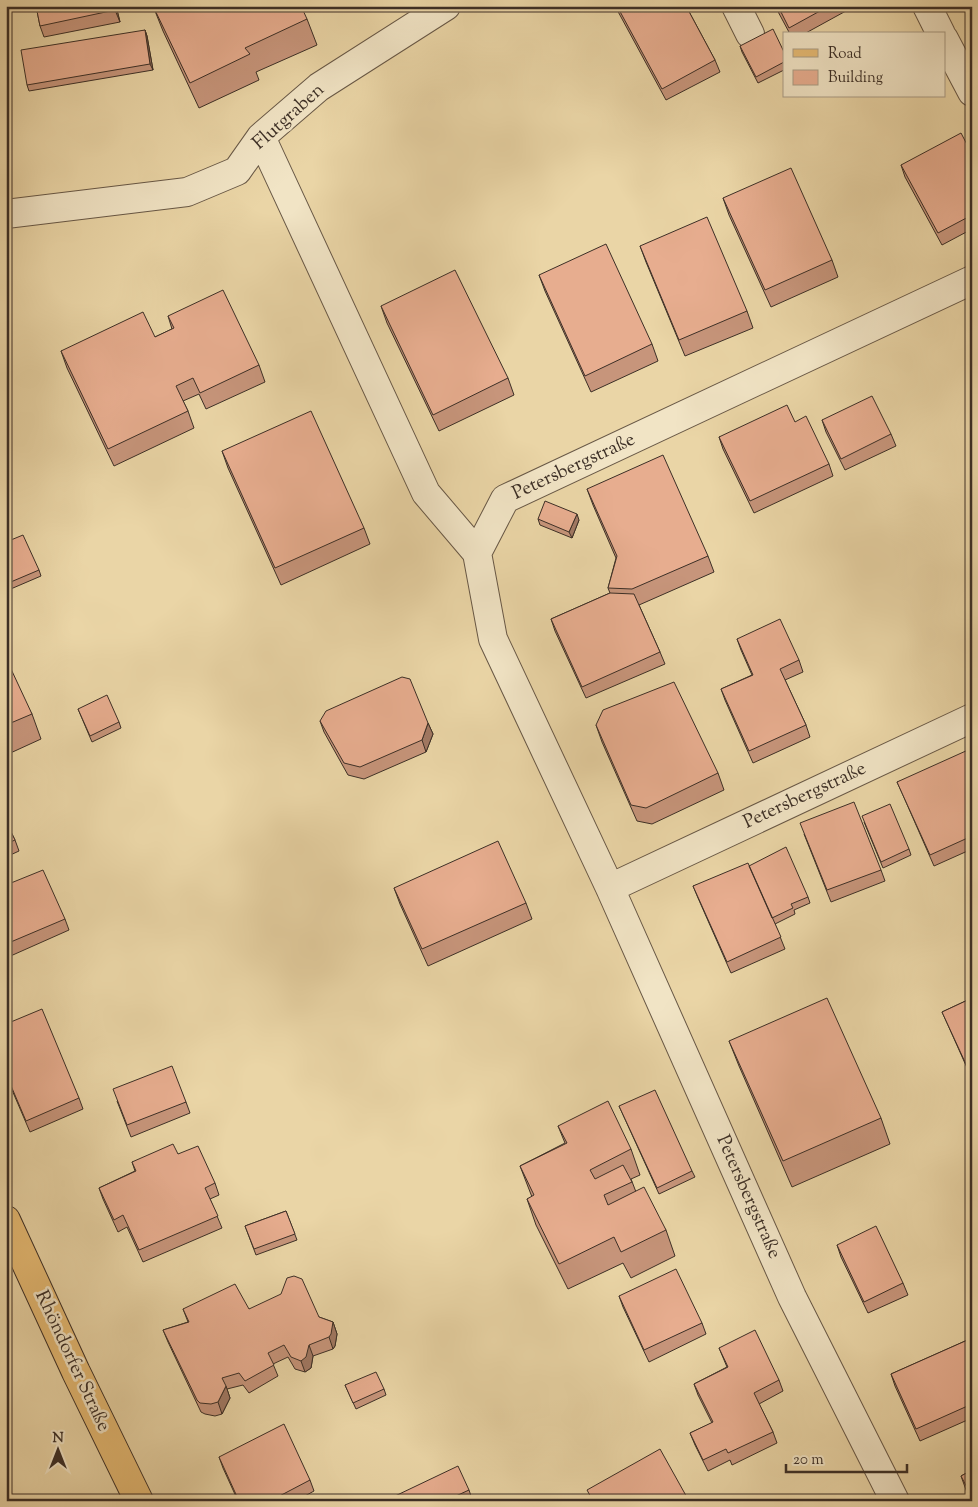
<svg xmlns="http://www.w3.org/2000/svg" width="978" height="1507" viewBox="0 0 978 1507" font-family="'Sorts Mill Goudy',serif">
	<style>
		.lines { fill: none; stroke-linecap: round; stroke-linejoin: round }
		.minor-casing { stroke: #685846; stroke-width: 30 }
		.major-casing { stroke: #3c2f26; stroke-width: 30 }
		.minor { stroke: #f1e4c5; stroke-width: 28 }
		.major { stroke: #e5ba73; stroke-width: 28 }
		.wall { fill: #c7957b; stroke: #3c2f26 }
		.shaded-wall { fill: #a27964; stroke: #3c2f26 }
		.building { fill: #e7ad8f; stroke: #3c2f26 }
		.labels { text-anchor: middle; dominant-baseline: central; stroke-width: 5; stroke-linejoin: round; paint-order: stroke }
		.street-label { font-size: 19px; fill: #3c2f26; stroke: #f1e4c5 }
	</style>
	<rect width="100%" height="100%" fill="#ead5a6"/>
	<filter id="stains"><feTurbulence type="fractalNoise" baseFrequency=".004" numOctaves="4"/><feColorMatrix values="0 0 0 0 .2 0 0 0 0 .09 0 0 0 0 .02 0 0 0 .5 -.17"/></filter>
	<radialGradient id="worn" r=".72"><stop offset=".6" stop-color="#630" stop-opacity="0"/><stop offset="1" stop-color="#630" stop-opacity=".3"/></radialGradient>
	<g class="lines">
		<defs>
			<path id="minor" d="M 736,6 L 750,34
				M 927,6 L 941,34
				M 944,39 L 972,92
				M 261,137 L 426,493 L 477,553
				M 6,214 L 187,192 L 237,171 L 261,137 L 319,87 L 446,6
				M 610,888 L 972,718
				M 895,1501 L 792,1297 L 610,888 L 493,639 L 477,553 L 505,499 L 972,280"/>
			<path id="major" d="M 6,1220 L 76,1372 L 139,1501"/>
		</defs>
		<use href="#minor" class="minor-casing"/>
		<use href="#major" class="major-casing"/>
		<use href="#minor" class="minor"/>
		<use href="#major" class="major"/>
	</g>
	<path class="wall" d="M 36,6 L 116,6 L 120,22 L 44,37 L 40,26 Z
		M 153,6 L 307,19 L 317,45 L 256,72 L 259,80 L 199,108 L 163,31 Z
		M 615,6 L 686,6 L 715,60 L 720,72 L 666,100 Z
		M 775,6 L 855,6 L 804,34 L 790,34 Z
		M 145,30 L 147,36 L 153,70 L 29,91 L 27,85 Z
		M 740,46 L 784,52 L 784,70 L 758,83 L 742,52 Z
		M 972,154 L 972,229 L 942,245 L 905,177 L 901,165 Z
		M 723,198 L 832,260 L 838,277 L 771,307 L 729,215 Z
		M 640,246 L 747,311 L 753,328 L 685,356 L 646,262 Z
		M 539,275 L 652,344 L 658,361 L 591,392 L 545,291 Z
		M 381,306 L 508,378 L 514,395 L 439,431 L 387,323 Z
		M 168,316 L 259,365 L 265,382 L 206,409 L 199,394 L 183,401 L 188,411 L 194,428 L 114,466 L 67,368 L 61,351 L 155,337 L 172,329 Z
		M 822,420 L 891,434 L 896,446 L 845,470 L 826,432 Z
		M 795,422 L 829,464 L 833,476 L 754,513 L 723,449 L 719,437 Z
		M 222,451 L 364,528 L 370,544 L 281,585 L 228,468 Z
		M 587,489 L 708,556 L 714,572 L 639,605 L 660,652 L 665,664 L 586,698 L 555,631 L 551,619 L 610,593 L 608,588 L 616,558 L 593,505 Z
		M 538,519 L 579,520 L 572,538 L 540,525 Z
		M 6,542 L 39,570 L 41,576 L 6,591 Z
		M 737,639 L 799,660 L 803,672 L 785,680 L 806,725 L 810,737 L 753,763 L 725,700 L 721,689 L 752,675 L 741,650 Z
		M 6,671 L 32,714 L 41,739 L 6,755 Z
		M 78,709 L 119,722 L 121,728 L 92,742 Z
		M 320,721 L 428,723 L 433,734 L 426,752 L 364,779 L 348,775 L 324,732 Z
		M 596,725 L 718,773 L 724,790 L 652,824 L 637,821 L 602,742 Z
		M 972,759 L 972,849 L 934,866 L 902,793 L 897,782 Z
		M 6,822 L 15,840 L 19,851 L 6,857 Z
		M 864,822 L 909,849 L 911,855 L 883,868 Z
		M 804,834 L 881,870 L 885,881 L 831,902 Z
		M 751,870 L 808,897 L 810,903 L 794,910 L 795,914 L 775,924 L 785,949 L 731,973 L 698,898 L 693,886 Z
		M 6,885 L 65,919 L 69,930 L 6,958 Z
		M 394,888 L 526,903 L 532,919 L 428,966 L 400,904 Z
		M 972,998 L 972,1079 L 947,1023 L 942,1012 Z
		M 6,1024 L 79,1098 L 83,1109 L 30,1132 L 6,1076 Z
		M 729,1041 L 881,1118 L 890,1144 L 792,1187 L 739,1066 Z
		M 117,1101 L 186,1102 L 190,1113 L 131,1137 Z
		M 619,1106 L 692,1171 L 695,1177 L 659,1194 Z
		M 558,1126 L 631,1149 L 640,1175 L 631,1179 L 636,1192 L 666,1230 L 675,1256 L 631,1278 L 623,1263 L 568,1289 L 536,1225 L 527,1199 L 532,1197 L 520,1166 L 565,1143 Z
		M 178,1154 L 215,1183 L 219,1195 L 210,1199 L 222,1228 L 143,1262 L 127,1227 L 118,1232 L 103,1199 L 99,1188 L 135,1171 L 132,1162 Z
		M 286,1211 L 297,1240 L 256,1255 L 245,1226 Z
		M 837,1245 L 903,1283 L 908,1295 L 868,1313 L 841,1257 Z
		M 619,1296 L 702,1323 L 706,1334 L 649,1362 L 623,1307 Z
		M 183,1309 L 249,1309 L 319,1317 L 333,1322 L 337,1334 L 335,1346 L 333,1349 L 313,1356 L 311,1368 L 305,1372 L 295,1369 L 288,1357 L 273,1364 L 278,1376 L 249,1393 L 243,1385 L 227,1389 L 230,1398 L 222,1414 L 215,1416 L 205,1414 L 201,1412 L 168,1342 L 163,1330 L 188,1322 Z
		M 972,1338 L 972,1418 L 920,1441 L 895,1386 L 891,1374 Z
		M 719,1348 L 779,1380 L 783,1391 L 759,1404 L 773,1432 L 777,1443 L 732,1465 L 730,1460 L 708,1471 L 695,1445 L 690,1433 L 712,1423 L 698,1395 L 694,1384 L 727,1367 Z
		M 345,1385 L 384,1389 L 386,1395 L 356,1409 Z
		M 219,1457 L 310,1480 L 314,1491 L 296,1501 L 238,1501 L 223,1468 Z
		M 972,1470 L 972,1501 L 970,1501 L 961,1476 Z
		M 469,1490 L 471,1496 L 460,1501 L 394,1501 Z"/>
	<path class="shaded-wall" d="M 114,6 L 116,6 L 120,22 L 115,10 Z
		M 145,30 L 147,36 L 153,70 L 150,64 Z
		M 577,514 L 579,520 L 572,538 L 569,532 Z
		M 428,723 L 433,734 L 426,752 L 422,740 Z
		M 333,1322 L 337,1334 L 335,1346 L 333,1349 L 329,1337 Z
		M 309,1345 L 313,1356 L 311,1368 L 305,1372 L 301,1361 Z
		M 226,1386 L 230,1398 L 222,1414 L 218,1402 Z"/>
	<path class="building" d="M 36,6 L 114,6 L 115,10 L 40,26 Z
		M 153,6 L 301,6 L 307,19 L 245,48 L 250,54 L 190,83 Z
		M 617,6 L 686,6 L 715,60 L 662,89 Z
		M 778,6 L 829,6 L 789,28 Z
		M 773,29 L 784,52 L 784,62 L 756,77 L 740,46 Z
		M 145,30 L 150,64 L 27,85 L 21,50 Z
		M 961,133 L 972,154 L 972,215 L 938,233 L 901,165 Z
		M 791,168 L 832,260 L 765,290 L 723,198 Z
		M 707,217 L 747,311 L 679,340 L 640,246 Z
		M 606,244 L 652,344 L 585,376 L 539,275 Z
		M 455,270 L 508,378 L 433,415 L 381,306 Z
		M 223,290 L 259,365 L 200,393 L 193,378 L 176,386 L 188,411 L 108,449 L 61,351 L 143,312 L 155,337 L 174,328 L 168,316 Z
		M 872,396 L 891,434 L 841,459 L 822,420 Z
		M 787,405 L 795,422 L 806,416 L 829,464 L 750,501 L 719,437 Z
		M 311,411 L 364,528 L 275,568 L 222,451 Z
		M 663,455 L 708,556 L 632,589 L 608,588 L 617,556 L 587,489 Z
		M 545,501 L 577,514 L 569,532 L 538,519 Z
		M 23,535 L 39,570 L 6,584 L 6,542 Z
		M 610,593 L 634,594 L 660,652 L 582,687 L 551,619 Z
		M 780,619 L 799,660 L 780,669 L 806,725 L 749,751 L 721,689 L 753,675 L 737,639 Z
		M 11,669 L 32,714 L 6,725 L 6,671 Z
		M 402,677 L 410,679 L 428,723 L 422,740 L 360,767 L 344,763 L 320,721 L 326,711 Z
		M 674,682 L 718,773 L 646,808 L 631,805 L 596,725 L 603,710 Z
		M 107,695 L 119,722 L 90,736 L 78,709 Z
		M 968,750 L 972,759 L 972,836 L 930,855 L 897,782 Z
		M 854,802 L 881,870 L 827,890 L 800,823 Z
		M 890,804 L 909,849 L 881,862 L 862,816 Z
		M 6,822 L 15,840 L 6,844 Z
		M 498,841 L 526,903 L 422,949 L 394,888 Z
		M 786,847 L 808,897 L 791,904 L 793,908 L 772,918 L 749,866 Z
		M 748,863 L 781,937 L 727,962 L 693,886 Z
		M 43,870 L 65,919 L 6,944 L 6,885 Z
		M 827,998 L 881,1118 L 783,1161 L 729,1041 Z
		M 972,998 L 972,1072 L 970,1073 L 942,1012 Z
		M 42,1009 L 79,1098 L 26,1121 L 6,1074 L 6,1024 Z
		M 172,1066 L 186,1102 L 127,1125 L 113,1089 Z
		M 655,1090 L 692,1171 L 657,1188 L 619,1106 Z
		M 608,1101 L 631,1149 L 590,1170 L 595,1179 L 623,1165 L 632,1182 L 604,1195 L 608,1205 L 644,1187 L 666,1230 L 621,1252 L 614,1237 L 559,1264 L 527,1199 L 534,1195 L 520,1166 L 567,1143 L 558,1126 Z
		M 173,1144 L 178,1154 L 198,1146 L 215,1183 L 205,1188 L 218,1216 L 139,1250 L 123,1215 L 114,1220 L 99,1188 L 136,1171 L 132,1162 Z
		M 286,1211 L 295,1234 L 254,1249 L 245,1226 Z
		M 876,1226 L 903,1283 L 864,1302 L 837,1245 Z
		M 676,1269 L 702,1323 L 644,1350 L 619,1296 Z
		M 294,1276 L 302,1279 L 319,1317 L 333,1322 L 331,1334 L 329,1337 L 309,1345 L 306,1357 L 301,1361 L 291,1357 L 284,1345 L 268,1353 L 274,1365 L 245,1381 L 239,1373 L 222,1378 L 226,1386 L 218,1402 L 211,1404 L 200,1403 L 197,1400 L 163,1330 L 189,1322 L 183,1309 L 235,1284 L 249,1309 L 281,1294 L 287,1278 Z
		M 755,1330 L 779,1380 L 754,1393 L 773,1432 L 728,1453 L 726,1449 L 703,1460 L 690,1433 L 713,1422 L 694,1384 L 728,1367 L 719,1348 Z
		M 972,1338 L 972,1404 L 916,1429 L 891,1374 Z
		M 376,1372 L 384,1389 L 353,1403 L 345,1385 Z
		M 284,1424 L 310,1480 L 270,1501 L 239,1501 L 219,1457 Z
		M 660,1449 L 689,1501 L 593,1501 L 587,1490 Z
		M 458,1466 L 469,1490 L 445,1501 L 395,1501 L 393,1497 Z
		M 972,1470 L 972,1497 L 961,1476 Z"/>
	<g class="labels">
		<g class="street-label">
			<text transform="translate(289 117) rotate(-42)">Flutgraben</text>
			<text transform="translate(574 467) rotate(-25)">Petersbergstraße</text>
			<text transform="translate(805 796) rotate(-25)">Petersbergstraße</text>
			<text transform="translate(748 1197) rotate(66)">Petersbergstraße</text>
			<text transform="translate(72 1361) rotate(65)">Rhöndorfer Straße</text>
		</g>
	</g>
	<rect width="978" height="1507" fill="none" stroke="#ead5a6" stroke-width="25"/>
	<rect x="8" y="8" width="963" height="1492" fill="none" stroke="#3c2f26" stroke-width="2.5"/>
	<rect x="12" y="12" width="953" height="1482" fill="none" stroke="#3c2f26"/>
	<rect x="783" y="32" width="162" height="65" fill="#f1e4c5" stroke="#a99c85"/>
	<rect x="793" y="49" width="25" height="8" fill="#e5ba73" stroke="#a99c85"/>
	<text x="828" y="58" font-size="15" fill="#3c2f26">Road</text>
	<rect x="793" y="70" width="25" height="15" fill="#e7ad8f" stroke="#a99c85"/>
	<text x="828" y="82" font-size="15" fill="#3c2f26">Building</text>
	<g transform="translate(58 1450)" stroke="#f1e4c5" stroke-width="4" paint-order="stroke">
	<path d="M0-4L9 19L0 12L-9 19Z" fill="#3c2f26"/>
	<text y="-8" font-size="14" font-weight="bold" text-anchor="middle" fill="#3c2f26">N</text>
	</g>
	<path d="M786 1464v8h121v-8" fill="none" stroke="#3c2f26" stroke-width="2.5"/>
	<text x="793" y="1464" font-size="15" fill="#3c2f26" stroke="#f1e4c5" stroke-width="4" paint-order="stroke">20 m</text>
	<rect width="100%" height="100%" filter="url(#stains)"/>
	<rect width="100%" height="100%" fill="url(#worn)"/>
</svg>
